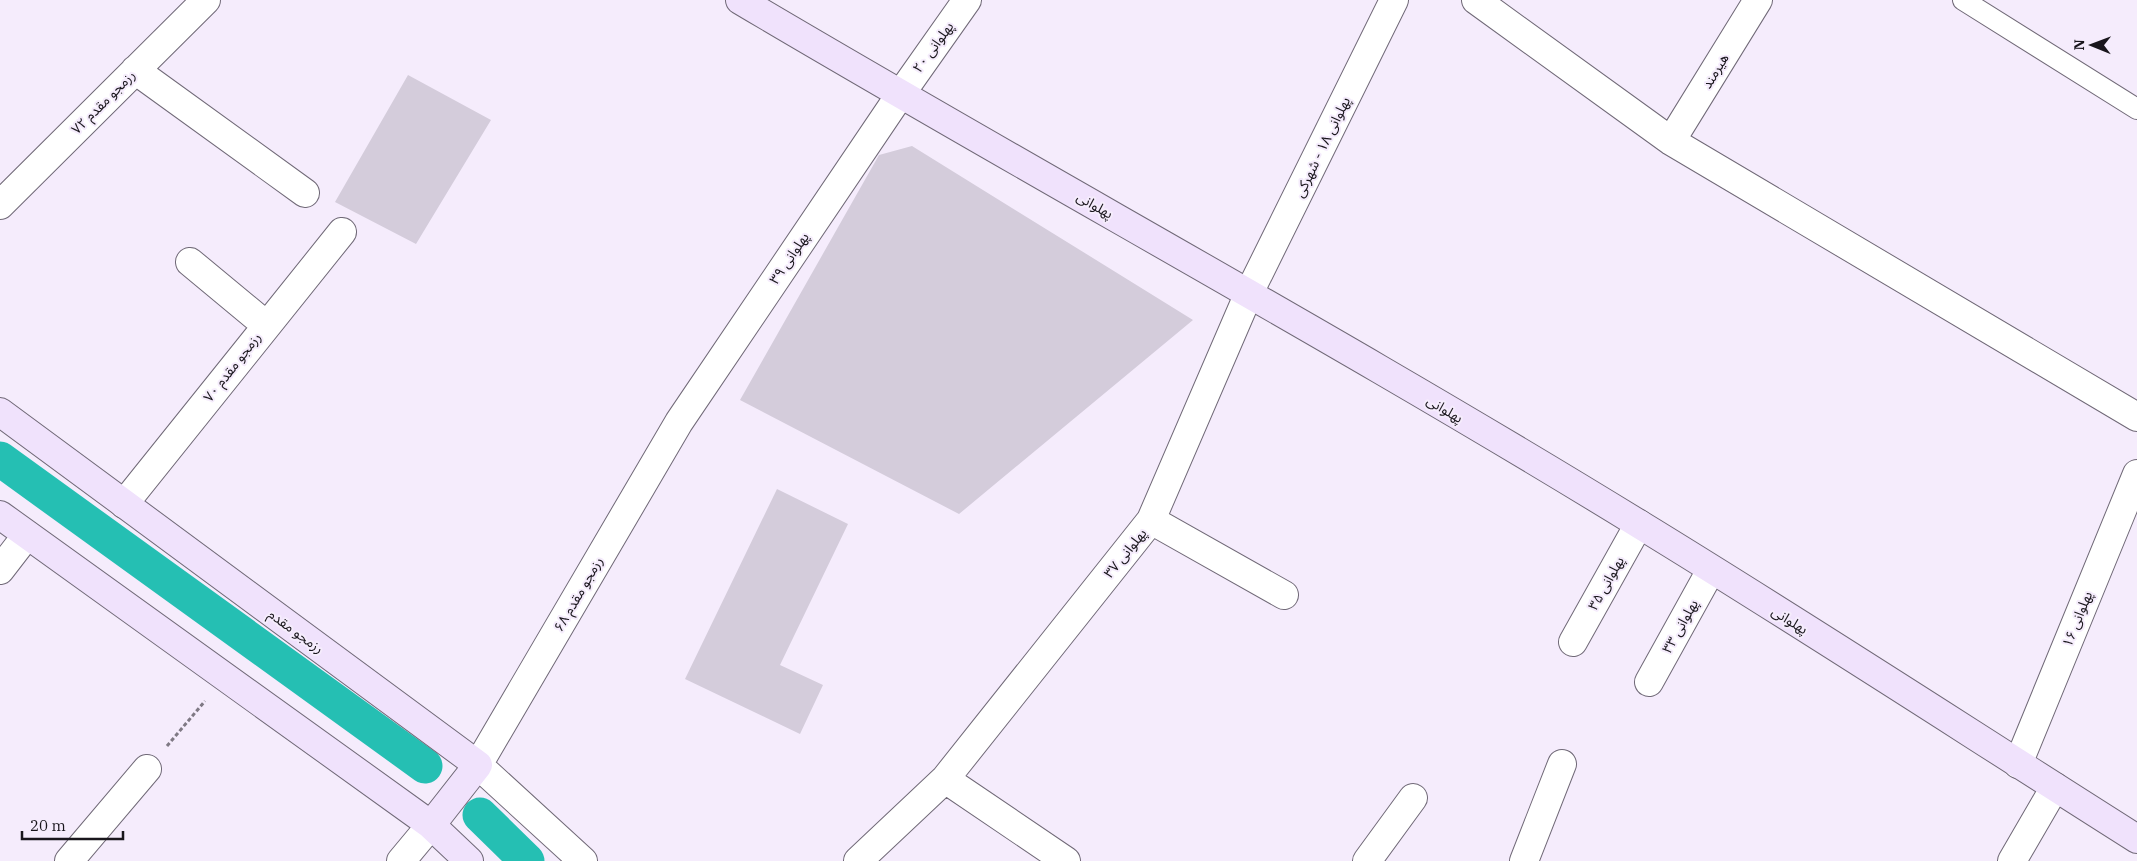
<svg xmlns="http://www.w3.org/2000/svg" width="2137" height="861" viewBox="0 0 2137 861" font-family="'IBM Plex Serif','Noto Sans Arabic',serif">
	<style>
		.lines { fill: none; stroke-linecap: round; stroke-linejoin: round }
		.canal { stroke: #25bfb3; stroke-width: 35 }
		.building { fill: #d4ccdb }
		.lane-casing { stroke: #706977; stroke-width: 22 }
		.street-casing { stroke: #706977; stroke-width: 30 }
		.secondary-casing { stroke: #706977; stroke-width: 30 }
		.path { stroke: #7f7984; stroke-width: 3; stroke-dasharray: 4 2.5; stroke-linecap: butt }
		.lane { stroke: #fff; stroke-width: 20 }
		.street { stroke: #fff; stroke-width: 28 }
		.secondary { stroke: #f0e2fc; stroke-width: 28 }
		.labels { text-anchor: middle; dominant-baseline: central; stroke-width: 4; stroke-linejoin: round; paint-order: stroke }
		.street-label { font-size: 14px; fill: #19161c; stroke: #f5ecfc }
	</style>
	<rect width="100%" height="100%" fill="#f5ecfc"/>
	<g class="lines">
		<path class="canal" d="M 0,459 L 425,766
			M 480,815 L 527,861"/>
	</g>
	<path class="building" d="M 408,75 L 491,120 L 416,244 L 335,202 Z
		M 912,146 L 1193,320 L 959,514 L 740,400 L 879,155 Z
		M 777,489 L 848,524 L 780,665 L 823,685 L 800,734 L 685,679 Z"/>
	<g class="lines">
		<defs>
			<path id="lane" d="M 1963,0 L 2137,109"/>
			<path id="street" d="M 1476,0 L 1671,141 L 2137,417
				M 135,70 L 305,193
				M 1671,141 L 1758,0
				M 0,205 L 206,0
				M 190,262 L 266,325
				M 124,504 L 342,232
				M 1151,520 L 1284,595
				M 0,570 L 27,535
				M 1573,642 L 1639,524
				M 1649,682 L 1711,570
				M 2018,764 L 2137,474
				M 945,779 L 1066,861
				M 69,861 L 147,769
				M 401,861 L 431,825
				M 583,861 L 478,765 L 679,422 L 900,95 L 967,0
				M 858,861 L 945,779 L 1151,520 L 1249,293 L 1394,0
				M 1367,861 L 1413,798
				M 1524,861 L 1562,764
				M 2012,861 L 2055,787"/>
			<path id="secondary" d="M 740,0 C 1038,177 1343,342 1639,524 C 1806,626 1971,734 2137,839
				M 0,412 L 478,765 L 431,825
				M 0,515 L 431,825 L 469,861"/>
		</defs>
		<use href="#lane" class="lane-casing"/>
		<use href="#street" class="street-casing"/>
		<use href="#secondary" class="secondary-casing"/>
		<path class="path" d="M 167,746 L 205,701"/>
		<use href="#lane" class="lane"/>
		<use href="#street" class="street"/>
		<use href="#secondary" class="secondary"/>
	</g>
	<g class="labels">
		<g class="street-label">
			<text transform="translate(933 47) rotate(-54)">پهلوانی ۲۰</text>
			<text transform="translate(1715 71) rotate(-59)">هیرمند</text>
			<text transform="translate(103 102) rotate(-45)">رزمجو مقدم ۷۲</text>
			<text transform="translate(1322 147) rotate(-64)">پهلوانی ۱۸ - شهرکی</text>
			<text transform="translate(1095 205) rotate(30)">پهلوانی</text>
			<text transform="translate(789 258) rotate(-56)">پهلوانی ۳۹</text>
			<text transform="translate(232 367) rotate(-52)">رزمجو مقدم ۷۰</text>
			<text transform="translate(1445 409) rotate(31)">پهلوانی</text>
			<text transform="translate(1125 553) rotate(-51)">پهلوانی ۳۷</text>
			<text transform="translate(1606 583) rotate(-61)">پهلوانی ۳۵</text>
			<text transform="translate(578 594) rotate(-60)">رزمجو مقدم ۶۸</text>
			<text transform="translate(2077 619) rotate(-68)">پهلوانی ۱۶</text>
			<text transform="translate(1790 620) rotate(32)">پهلوانی</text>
			<text transform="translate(1680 626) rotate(-61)">پهلوانی ۳۳</text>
			<text transform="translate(296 631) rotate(36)">رزمجو مقدم</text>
		</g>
	</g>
	<g transform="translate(2092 45) rotate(271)" stroke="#f5ecfc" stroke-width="4" paint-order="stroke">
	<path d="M0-4L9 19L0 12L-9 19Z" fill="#19161c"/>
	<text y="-8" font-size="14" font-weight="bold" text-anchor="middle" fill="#19161c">N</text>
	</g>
	<path d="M22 831v8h101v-8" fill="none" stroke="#19161c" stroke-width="2.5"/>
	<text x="30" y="831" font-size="15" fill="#19161c" stroke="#f5ecfc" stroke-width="4" paint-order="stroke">20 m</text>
</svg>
